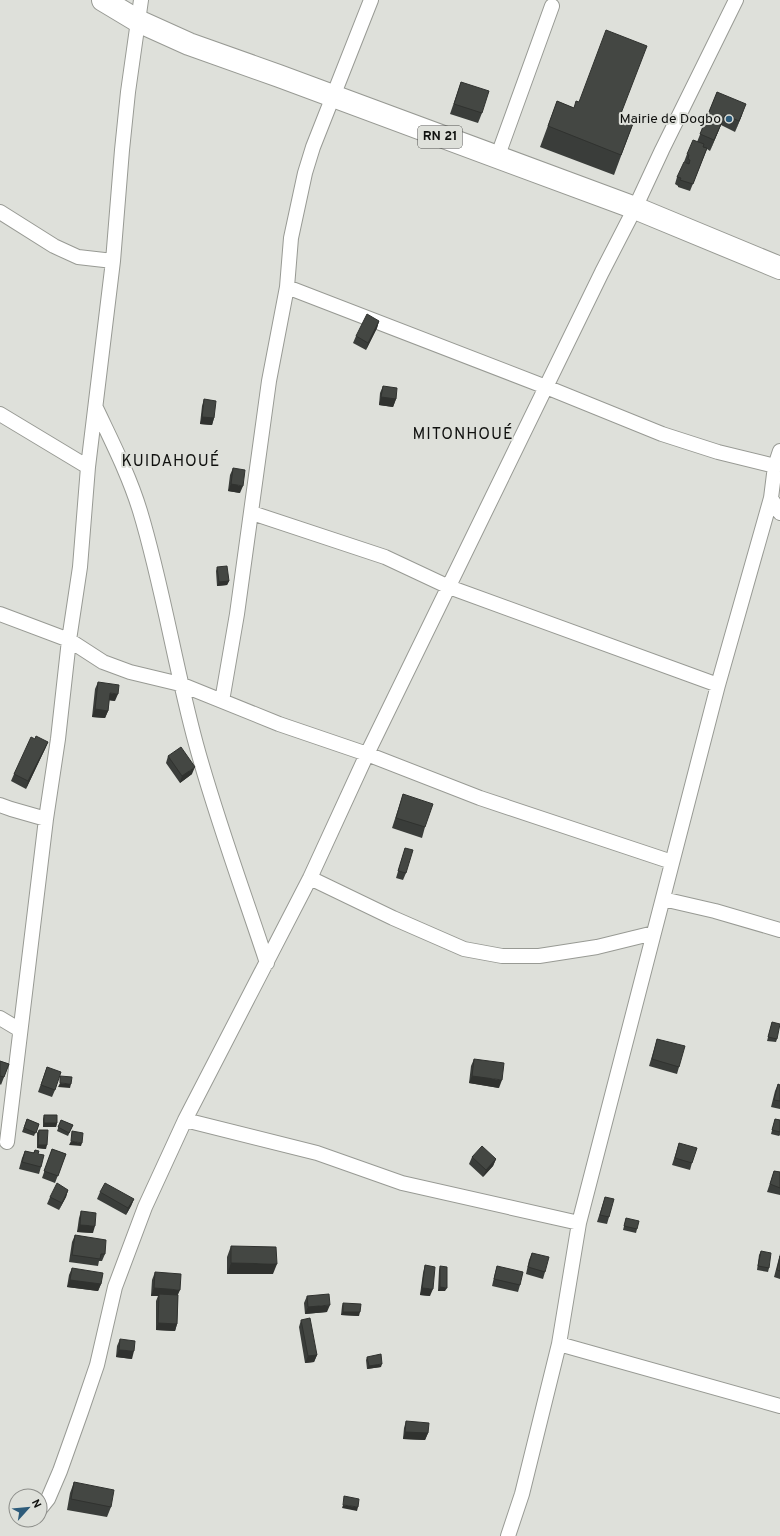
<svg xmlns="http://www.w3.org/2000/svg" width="780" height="1536" viewBox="0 0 780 1536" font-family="Overpass,sans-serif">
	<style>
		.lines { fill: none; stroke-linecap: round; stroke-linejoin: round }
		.street-casing { stroke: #989a94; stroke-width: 16 }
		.primary-casing { stroke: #989a94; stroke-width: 24 }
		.street { stroke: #fff; stroke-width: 14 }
		.primary { stroke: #fff; stroke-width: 22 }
		.wall { fill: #3a3d3a }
		.shaded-wall { fill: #30322f }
		.building { fill: #444743; stroke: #30322f }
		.poi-dot { fill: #2d5b7a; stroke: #dee0da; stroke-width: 1.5 }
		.labels { text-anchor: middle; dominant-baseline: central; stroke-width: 4; stroke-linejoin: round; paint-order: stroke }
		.shield { fill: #dee0da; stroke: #4e4f4c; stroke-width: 1 }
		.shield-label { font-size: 13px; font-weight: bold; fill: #10110f }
		.poi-label { font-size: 14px; fill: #10110f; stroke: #dee0da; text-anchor: end }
		.quarter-label { font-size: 16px; letter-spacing: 1px; fill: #10110f; stroke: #dee0da }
	</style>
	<rect width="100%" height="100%" fill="#dee0da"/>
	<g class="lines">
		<defs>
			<path id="street" d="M 497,158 L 552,6
				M 0,212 L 54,246 L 78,257 L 113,261
				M 287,287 L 546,387 L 662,434 L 718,452 L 775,466
				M 96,408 C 112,442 129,475 140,511 C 163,587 175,667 196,744 C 216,818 243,890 267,963
				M 0,414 L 88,467
				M 780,451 L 775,466 L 771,498 L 780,513
				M 252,513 L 385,557 L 449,587 L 718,685
				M 0,614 L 69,640 L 103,662 L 130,672 L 180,684 L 279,724 L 367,754 L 480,798 L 672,862
				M 222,701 L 237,614 L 269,381 L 287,287 L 291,238 L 305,173 L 313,147 L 371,0
				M 0,805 L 11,809 L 46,819
				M 310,878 L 393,918 L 464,949 L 502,956 L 539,956 L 597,947 L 654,933
				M 663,899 L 715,911 L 780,930
				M 0,1018 L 20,1030
				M 185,1120 L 317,1153 L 402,1183 L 579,1223
				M 7,1142 L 46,819 L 58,739 L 69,640 L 80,567 L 88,467 L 113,261 L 122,150 L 128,92 L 141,0
				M 559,1344 L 780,1406
				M 40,1509 L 48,1499 L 60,1471 L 81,1412 L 97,1365 L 115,1287 L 145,1207 L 185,1120 L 310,878 L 367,754 L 602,272 L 635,208 L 662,150 L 736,0
				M 508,1536 L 522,1494 L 559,1344 L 579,1223 L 718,685 L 771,498"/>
			<path id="primary" d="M 103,0 L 138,21 L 189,44 L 279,76 L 635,208 L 780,268"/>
		</defs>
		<use href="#street" class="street-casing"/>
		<use href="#primary" class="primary-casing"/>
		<use href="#street" class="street"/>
		<use href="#primary" class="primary"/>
	</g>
	<path class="wall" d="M 461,82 L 482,113 L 478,123 L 450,114 Z
		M 717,92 L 742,115 L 735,132 L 721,125 L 710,151 L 707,149 L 690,191 L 678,187 L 678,186 L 675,184 L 677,177 L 686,163 L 686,162 L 684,162 L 687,154 L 697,142 Z
		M 557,101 L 574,108 L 620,116 L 634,121 L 614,175 L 540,147 Z
		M 379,321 L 377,328 L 366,350 L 353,343 L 356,336 Z
		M 383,386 L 396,399 L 393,407 L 379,405 L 380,393 Z
		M 204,399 L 214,418 L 212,425 L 200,424 L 202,406 Z
		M 233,468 L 240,493 L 228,491 L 230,475 Z
		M 217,567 L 229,581 L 227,585 L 217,586 L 216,571 Z
		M 98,682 L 115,701 L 109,700 L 108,711 L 105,718 L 92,717 L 95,689 Z
		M 35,739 L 48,742 L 45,749 L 26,789 L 11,781 L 14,774 Z
		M 168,756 L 192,774 L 180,783 L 166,763 Z
		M 403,794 L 425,827 L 422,838 L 392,828 Z
		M 405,848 L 406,873 L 403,880 L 396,878 Z
		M 772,1022 L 777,1039 L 776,1042 L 767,1041 Z
		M 657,1039 L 679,1067 L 677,1074 L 649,1066 L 655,1046 Z
		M 474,1059 L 499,1088 L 469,1083 L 471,1066 Z
		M 0,1061 L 9,1064 L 1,1085 L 0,1084 Z
		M 47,1067 L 55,1090 L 52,1097 L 38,1092 Z
		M 778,1084 L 780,1085 L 780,1109 L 771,1107 L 775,1091 Z
		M 44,1115 L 57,1123 L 56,1127 L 43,1127 L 43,1119 Z
		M 27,1119 L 39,1124 L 34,1136 L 22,1132 Z
		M 775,1119 L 780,1120 L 780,1135 L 779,1136 L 771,1134 Z
		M 61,1120 L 73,1125 L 68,1136 L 57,1131 Z
		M 39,1130 L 46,1149 L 37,1148 L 37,1133 Z
		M 679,1143 L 692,1163 L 690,1170 L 672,1165 Z
		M 52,1149 L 66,1154 L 55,1183 L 42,1178 Z
		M 35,1150 L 38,1154 L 41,1167 L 39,1174 L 19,1169 L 22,1158 L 25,1151 L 33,1153 Z
		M 472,1157 L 496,1159 L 493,1166 L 483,1177 L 469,1164 Z
		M 774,1171 L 780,1172 L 780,1195 L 767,1192 Z
		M 68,1190 L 66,1197 L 59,1210 L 47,1204 L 50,1197 Z
		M 100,1192 L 134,1199 L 131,1206 L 126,1215 L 97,1199 Z
		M 605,1197 L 609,1217 L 607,1224 L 597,1222 Z
		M 81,1211 L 93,1233 L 77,1232 L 79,1218 Z
		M 626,1218 L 637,1229 L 636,1233 L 623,1230 Z
		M 75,1235 L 105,1254 L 102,1261 L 99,1261 L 98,1266 L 69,1262 L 72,1242 Z
		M 231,1246 L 273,1274 L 227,1274 L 227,1257 Z
		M 761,1251 L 769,1268 L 768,1272 L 757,1270 L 759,1255 Z
		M 532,1253 L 545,1272 L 543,1279 L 526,1274 L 529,1260 Z
		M 780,1254 L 780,1279 L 774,1277 Z
		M 425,1265 L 430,1296 L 420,1295 L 423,1273 Z
		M 440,1266 L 445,1291 L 438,1291 L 439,1270 Z
		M 497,1266 L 520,1285 L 518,1292 L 492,1286 L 495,1273 Z
		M 72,1268 L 101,1284 L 98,1291 L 67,1287 L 69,1275 Z
		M 155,1272 L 178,1296 L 177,1324 L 175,1331 L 156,1330 L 156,1301 L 158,1296 L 151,1296 L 152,1280 Z
		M 307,1296 L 327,1312 L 305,1314 L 304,1303 Z
		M 343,1303 L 359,1316 L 341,1315 L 342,1306 Z
		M 301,1320 L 317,1355 L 314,1362 L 305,1363 L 299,1327 Z
		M 120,1339 L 132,1359 L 116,1357 L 117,1346 Z
		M 367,1357 L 381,1367 L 367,1369 L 366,1360 Z
		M 406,1421 L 428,1433 L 425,1440 L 403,1439 L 404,1428 Z
		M 74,1482 L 111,1507 L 107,1517 L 67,1510 L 70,1493 Z"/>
	<path class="shaded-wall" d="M 746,104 L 742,115 L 735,132 L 739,121 Z
		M 725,115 L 721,125 L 710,151 L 714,140 Z
		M 379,321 L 377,328 L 366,350 L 368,343 Z
		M 381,397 L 396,399 L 393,407 L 379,405 Z
		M 202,417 L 214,418 L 212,425 L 200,424 Z
		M 231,484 L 243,486 L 240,493 L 228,491 Z
		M 229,581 L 227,585 L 217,586 L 219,582 Z
		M 110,693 L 118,694 L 115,701 L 107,700 Z
		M 95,709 L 108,711 L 105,718 L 92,717 Z
		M 48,742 L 45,749 L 26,789 L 28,781 Z
		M 195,767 L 192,774 L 180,783 L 182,776 Z
		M 472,1076 L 502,1080 L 499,1088 L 469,1083 Z
		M 60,1083 L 71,1084 L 70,1088 L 58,1087 Z
		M 44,1123 L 57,1123 L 56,1127 L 43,1127 Z
		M 71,1141 L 82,1143 L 81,1146 L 69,1145 Z
		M 38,1145 L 47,1145 L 46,1149 L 37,1148 Z
		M 496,1159 L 493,1166 L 483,1177 L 486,1170 Z
		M 68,1190 L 66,1197 L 59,1210 L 62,1203 Z
		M 134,1199 L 131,1206 L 126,1215 L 128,1208 Z
		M 80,1225 L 95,1226 L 93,1233 L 77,1232 Z
		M 231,1263 L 277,1264 L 273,1274 L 227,1274 Z
		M 70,1280 L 101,1284 L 98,1291 L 67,1287 Z
		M 440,1287 L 447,1288 L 445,1291 L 438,1291 Z
		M 154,1288 L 180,1290 L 177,1297 L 159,1294 L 158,1296 L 151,1296 Z
		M 422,1288 L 433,1289 L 430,1296 L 420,1295 Z
		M 330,1305 L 327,1312 L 305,1314 L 308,1307 Z
		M 343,1312 L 360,1312 L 359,1316 L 341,1315 Z
		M 158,1323 L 177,1324 L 175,1331 L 156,1330 Z
		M 119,1350 L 134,1351 L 132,1359 L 116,1357 Z
		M 317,1355 L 314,1362 L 305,1363 L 308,1356 Z
		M 382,1364 L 381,1367 L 367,1369 L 369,1366 Z
		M 405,1432 L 428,1433 L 425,1440 L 403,1439 Z
		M 343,1505 L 358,1507 L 357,1511 L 342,1508 Z"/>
	<path class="building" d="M 606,30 L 647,46 L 620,116 L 634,121 L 621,155 L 548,126 L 557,101 L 574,108 L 576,101 L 579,102 Z
		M 461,82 L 489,91 L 482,113 L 454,104 Z
		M 717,92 L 746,104 L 739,121 L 725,115 L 714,140 L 700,134 Z
		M 693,140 L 704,144 L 703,147 L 707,148 L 693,184 L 680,180 L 681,178 L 677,177 L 684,162 L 689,164 L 690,160 L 688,159 L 689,155 L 687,154 Z
		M 367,314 L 379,321 L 368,343 L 356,336 Z
		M 383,386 L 397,388 L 396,399 L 381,397 Z
		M 204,399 L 216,401 L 214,418 L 202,417 Z
		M 233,468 L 245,470 L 243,486 L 231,484 Z
		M 227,566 L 229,581 L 219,582 L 217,567 Z
		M 98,682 L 119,685 L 118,694 L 110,693 L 108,711 L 95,709 Z
		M 36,736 L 48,742 L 28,781 L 14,774 L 31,737 L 35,739 Z
		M 181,747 L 195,767 L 182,776 L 168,756 Z
		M 403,794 L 433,804 L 425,827 L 396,818 Z
		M 405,848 L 413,850 L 406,873 L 398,871 Z
		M 772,1022 L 780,1024 L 777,1039 L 768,1037 Z
		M 657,1039 L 685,1046 L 679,1067 L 652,1059 Z
		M 474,1059 L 504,1063 L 502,1080 L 472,1076 Z
		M 0,1061 L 9,1064 L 4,1077 L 0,1076 Z
		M 47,1067 L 61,1072 L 55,1090 L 41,1085 Z
		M 60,1076 L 72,1077 L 71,1084 L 60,1083 Z
		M 778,1084 L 780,1085 L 780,1101 L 774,1100 Z
		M 44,1115 L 57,1115 L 57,1123 L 44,1123 Z
		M 27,1119 L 39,1124 L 36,1133 L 24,1128 Z
		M 775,1119 L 780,1120 L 780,1132 L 772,1130 Z
		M 61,1120 L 73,1125 L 69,1133 L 58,1127 Z
		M 39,1130 L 48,1130 L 47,1145 L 38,1145 Z
		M 72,1131 L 83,1133 L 82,1143 L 71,1141 Z
		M 679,1143 L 697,1148 L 692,1163 L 675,1158 Z
		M 482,1146 L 496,1159 L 486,1170 L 472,1157 Z
		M 52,1149 L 66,1154 L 58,1176 L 44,1171 Z
		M 35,1150 L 39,1151 L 38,1154 L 44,1155 L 41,1167 L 22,1162 L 25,1151 L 34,1153 Z
		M 774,1171 L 780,1172 L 780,1188 L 770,1184 Z
		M 57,1183 L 68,1190 L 62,1203 L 50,1197 Z
		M 105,1183 L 134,1199 L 128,1208 L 100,1192 Z
		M 605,1197 L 614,1199 L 609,1217 L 600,1215 Z
		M 81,1211 L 96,1213 L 95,1226 L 80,1225 Z
		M 626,1218 L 639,1221 L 637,1229 L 624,1226 Z
		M 75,1235 L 106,1240 L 105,1254 L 101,1254 L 100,1259 L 72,1255 Z
		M 231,1246 L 276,1247 L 277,1264 L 231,1263 Z
		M 761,1251 L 771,1253 L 769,1268 L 758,1266 Z
		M 532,1253 L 549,1257 L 545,1272 L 528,1267 Z
		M 780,1256 L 780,1271 L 777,1270 Z
		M 425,1265 L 435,1267 L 433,1289 L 422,1288 Z
		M 440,1266 L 447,1267 L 447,1288 L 440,1287 Z
		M 497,1266 L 523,1272 L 520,1285 L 494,1279 Z
		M 72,1268 L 103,1273 L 101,1284 L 70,1280 Z
		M 155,1272 L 181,1274 L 180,1290 L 154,1288 Z
		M 159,1294 L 178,1295 L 177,1324 L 158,1323 Z
		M 329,1294 L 330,1305 L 308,1307 L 307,1296 Z
		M 343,1303 L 361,1304 L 360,1312 L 343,1312 Z
		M 310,1318 L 317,1355 L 308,1356 L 301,1320 Z
		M 120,1339 L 135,1341 L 134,1351 L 119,1350 Z
		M 381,1354 L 382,1364 L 369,1366 L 367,1357 Z
		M 406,1421 L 429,1423 L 428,1433 L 405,1432 Z
		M 74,1482 L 114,1490 L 111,1507 L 71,1499 Z
		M 344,1496 L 359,1499 L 358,1507 L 343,1505 Z"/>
	<circle class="poi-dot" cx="729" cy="119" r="4"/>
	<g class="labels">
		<rect class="shield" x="418" y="126" width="44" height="22" rx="3"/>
		<g class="shield-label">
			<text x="440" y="137">RN 21</text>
		</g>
		<g class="poi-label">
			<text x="721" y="119">Mairie de Dogbo</text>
		</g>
		<g class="quarter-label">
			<text x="463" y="435">MITONHOUÉ</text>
			<text x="171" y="462">KUIDAHOUÉ</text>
		</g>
	</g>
	<g transform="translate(28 1508) rotate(63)"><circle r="19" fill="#dee0da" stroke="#8c8d89"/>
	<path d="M0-3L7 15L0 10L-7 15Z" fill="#2d5b7a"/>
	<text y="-6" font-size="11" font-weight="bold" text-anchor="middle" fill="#10110f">N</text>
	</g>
</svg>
